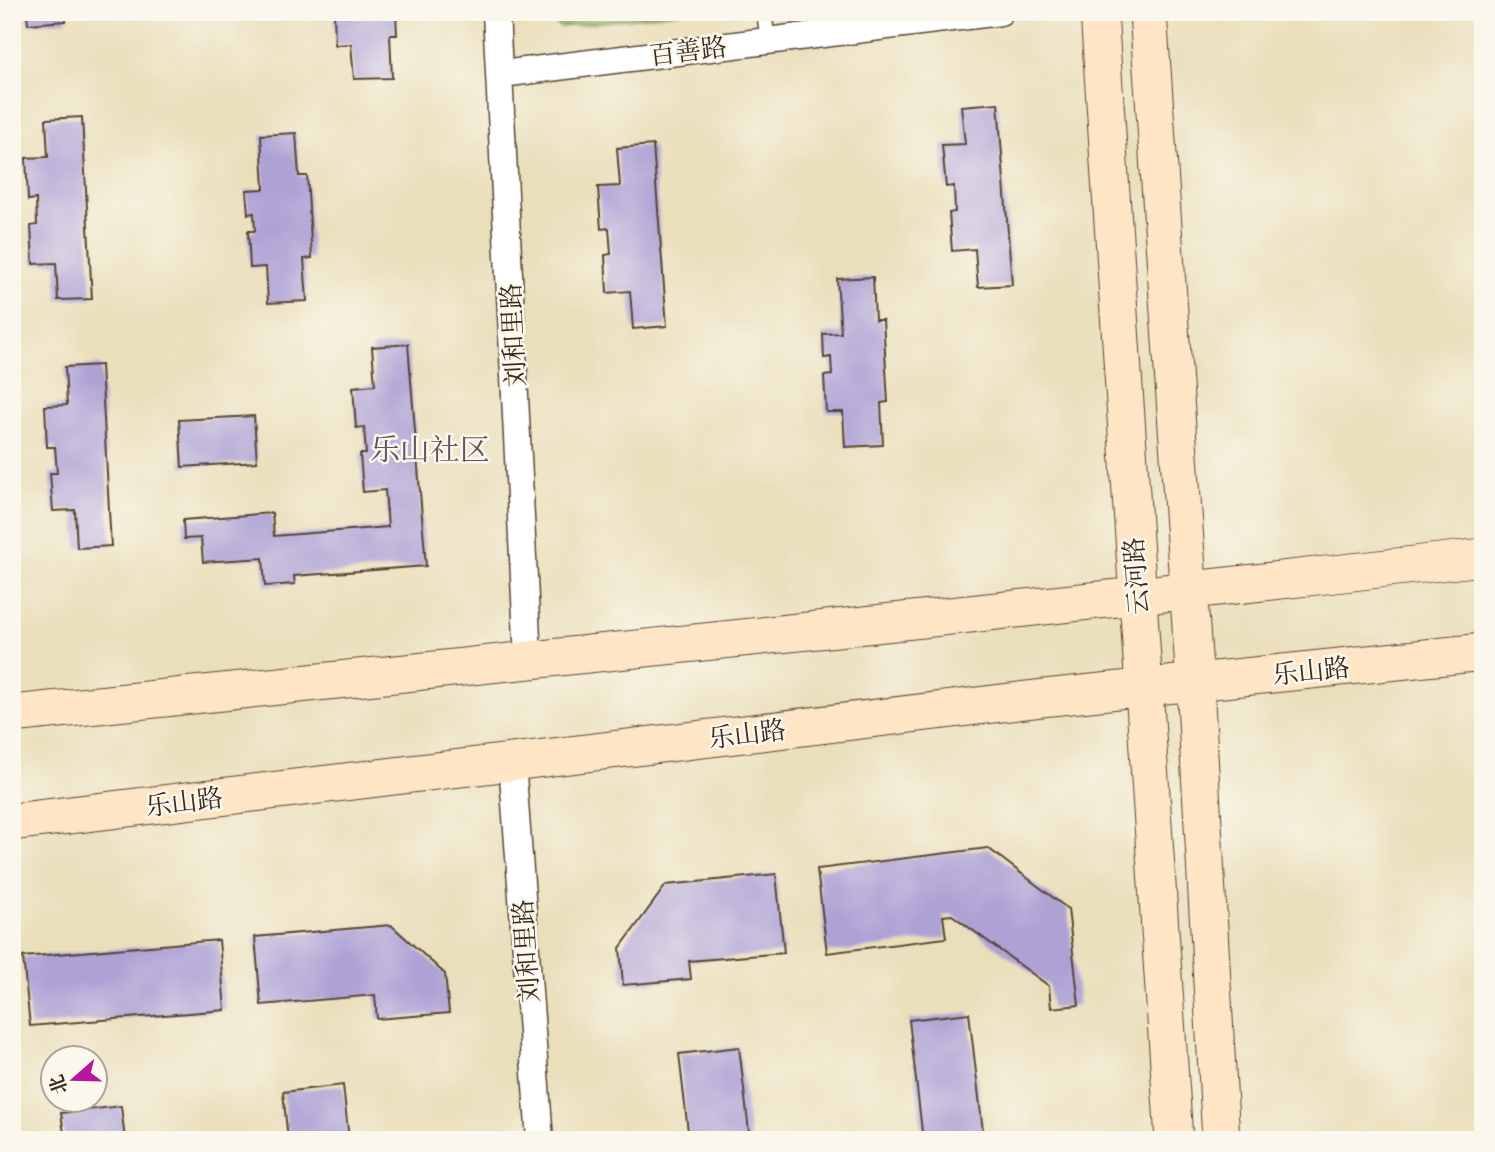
<svg xmlns="http://www.w3.org/2000/svg" width="1495" height="1152" viewBox="0 0 1495 1152" font-family="'IM FELL Great Primer','Noto Serif SC',serif">
	<style>
		.green { fill: #95c270; stroke: #687647; stroke-width: 2 }
		.building { fill: #aea2d5 }
		.lines { fill: none; stroke-linecap: round; stroke-linejoin: round }
		.lane-casing { stroke: #554536; stroke-width: 17 }
		.street-casing { stroke: #554536; stroke-width: 29 }
		.secondary-casing { stroke: #554536; stroke-width: 39 }
		.lane { stroke: #fff; stroke-width: 14 }
		.street { stroke: #fff; stroke-width: 26 }
		.secondary { stroke: #fde5c5; stroke-width: 37 }
		.labels { text-anchor: middle; dominant-baseline: central; stroke-width: 5; stroke-linejoin: round; paint-order: stroke }
		.street-label { font-size: 26px; fill: #3b2a1e; stroke: #fbf7ec }
		.quarter-label { font-size: 30px; fill: #63545e; stroke: #fbf7ec }
	</style>
	<rect width="100%" height="100%" fill="#fbf7ec"/>
	<filter id="ink" filterUnits="userSpaceOnUse"><feTurbulence type="fractalNoise" baseFrequency=".0143" numOctaves="2"/><feDisplacementMap in="SourceGraphic" scale="14" xChannelSelector="R" yChannelSelector="G"/><feConvolveMatrix kernelMatrix="1 2 1 2 8 2 1 2 1" color-interpolation-filters="sRGB"/></filter>
	<filter id="wash" filterUnits="userSpaceOnUse"><feTurbulence type="fractalNoise" baseFrequency=".00686" numOctaves="4" result="noise"/><feDisplacementMap in="SourceGraphic" scale="28" xChannelSelector="R" yChannelSelector="G"/><feGaussianBlur stdDeviation="1.57" result="paint"/><feColorMatrix in="noise" values="0 0 0 0 0 0 0 0 0 0 0 0 0 0 0 0 0 1.4 0 .05"/><feComposite in="paint" operator="in"/></filter>
	<g filter="url(#wash)">
		<rect width="100%" height="100%" fill="#eadfbb"/>
		<path class="green" d="M 541,12 L 682,12 L 560,27 Z"/>
		<g id="blocks">
			<path class="building" d="M 27,12 L 66,12 L 66,21 L 28,24 Z
				M 334,12 L 396,12 L 397,35 L 390,35 L 392,78 L 354,79 L 351,44 L 335,45 Z
				M 998,103 L 1012,285 L 978,287 L 975,249 L 952,251 L 949,213 L 955,212 L 954,186 L 946,187 L 942,145 L 965,144 L 961,106 Z
				M 82,117 L 92,299 L 58,300 L 56,263 L 33,264 L 31,226 L 37,225 L 36,199 L 28,200 L 26,158 L 48,157 L 46,119 Z
				M 296,133 L 299,176 L 307,176 L 312,258 L 304,259 L 307,301 L 268,303 L 266,267 L 250,268 L 248,231 L 255,231 L 254,213 L 248,214 L 246,190 L 264,189 L 261,135 Z
				M 653,145 L 667,326 L 633,329 L 630,291 L 607,293 L 605,255 L 611,254 L 609,228 L 601,229 L 598,187 L 620,186 L 617,148 Z
				M 873,277 L 875,320 L 883,320 L 888,402 L 881,403 L 883,445 L 845,447 L 843,412 L 826,412 L 824,376 L 832,375 L 831,357 L 824,358 L 823,334 L 841,333 L 837,279 Z
				M 408,344 L 426,566 L 294,576 L 295,584 L 265,586 L 263,558 L 203,562 L 201,538 L 184,539 L 183,520 L 272,513 L 274,536 L 388,527 L 385,490 L 363,492 L 360,454 L 366,454 L 364,427 L 356,428 L 353,387 L 375,385 L 372,347 Z
				M 101,365 L 111,546 L 77,548 L 75,510 L 53,511 L 50,473 L 57,473 L 55,447 L 47,447 L 45,406 L 67,405 L 65,367 Z
				M 254,416 L 257,462 L 182,467 L 179,420 Z
				M 988,848 L 1068,909 L 1079,1005 L 1051,1008 L 1049,986 L 952,915 L 943,916 L 946,938 L 827,953 L 817,869 Z
				M 776,874 L 784,953 L 689,961 L 691,979 L 623,985 L 620,948 L 666,885 Z
				M 391,925 L 445,974 L 449,1013 L 377,1019 L 375,995 L 261,1005 L 255,937 Z
				M 219,940 L 225,1010 L 30,1026 L 23,957 Z
				M 969,1013 L 984,1140 L 923,1140 L 909,1020 Z
				M 739,1047 L 750,1140 L 689,1140 L 679,1054 Z
				M 343,1085 L 349,1140 L 288,1140 L 283,1092 Z
				M 121,1106 L 125,1140 L 65,1140 L 61,1113 Z"/>
		</g>
	</g>
	<g filter="url(#ink)">
		<use href="#blocks" fill-opacity="0" stroke="#554536" stroke-width="2"/>
		<g class="lines">
			<defs>
				<path id="lane" d="M 764,12 L 768,41"/>
				<path id="street" d="M 496,12 L 528,659
					M 501,74 L 1000,12
					M 512,762 L 540,1140"/>
				<path id="secondary" d="M 1099,12 L 1174,1140
					M 1148,12 L 1195,684 L 1221,1140
					M 12,714 C 502,662 993,614 1483,557
					M 12,822 L 1043,698 L 1483,652"/>
			</defs>
			<use href="#lane" class="lane-casing"/>
			<use href="#street" class="street-casing"/>
			<use href="#secondary" class="secondary-casing"/>
			<use href="#lane" class="lane"/>
			<use href="#street" class="street"/>
			<use href="#secondary" class="secondary"/>
		</g>
	</g>
	<g class="labels">
		<g class="street-label">
			<text transform="translate(688 51) rotate(-7)">百善路</text>
			<text transform="translate(513 335) rotate(-93)">刘和里路</text>
			<text transform="translate(1136 576) rotate(-94)">云河路</text>
			<text transform="translate(1311 671) rotate(-6)">乐山路</text>
			<text transform="translate(747 734) rotate(-7)">乐山路</text>
			<text transform="translate(184 802) rotate(-7)">乐山路</text>
			<text transform="translate(526 951) rotate(-94)">刘和里路</text>
		</g>
		<g class="quarter-label">
			<text x="430" y="450">乐山社区</text>
		</g>
	</g>
	<rect width="1495" height="1152" fill="none" stroke="#fbf7ec" stroke-width="42"/>
	<g transform="translate(74 1079) rotate(250)"><circle r="33" fill="#fbf7ec" stroke="#aea59a" stroke-width="2"/>
	<path d="M0-5L12 26L0 18L-12 26Z" fill="#b5179e"/>
	<text y="-10" font-size="19" font-weight="bold" text-anchor="middle" fill="#3b2a1e">北</text>
	</g>
</svg>
